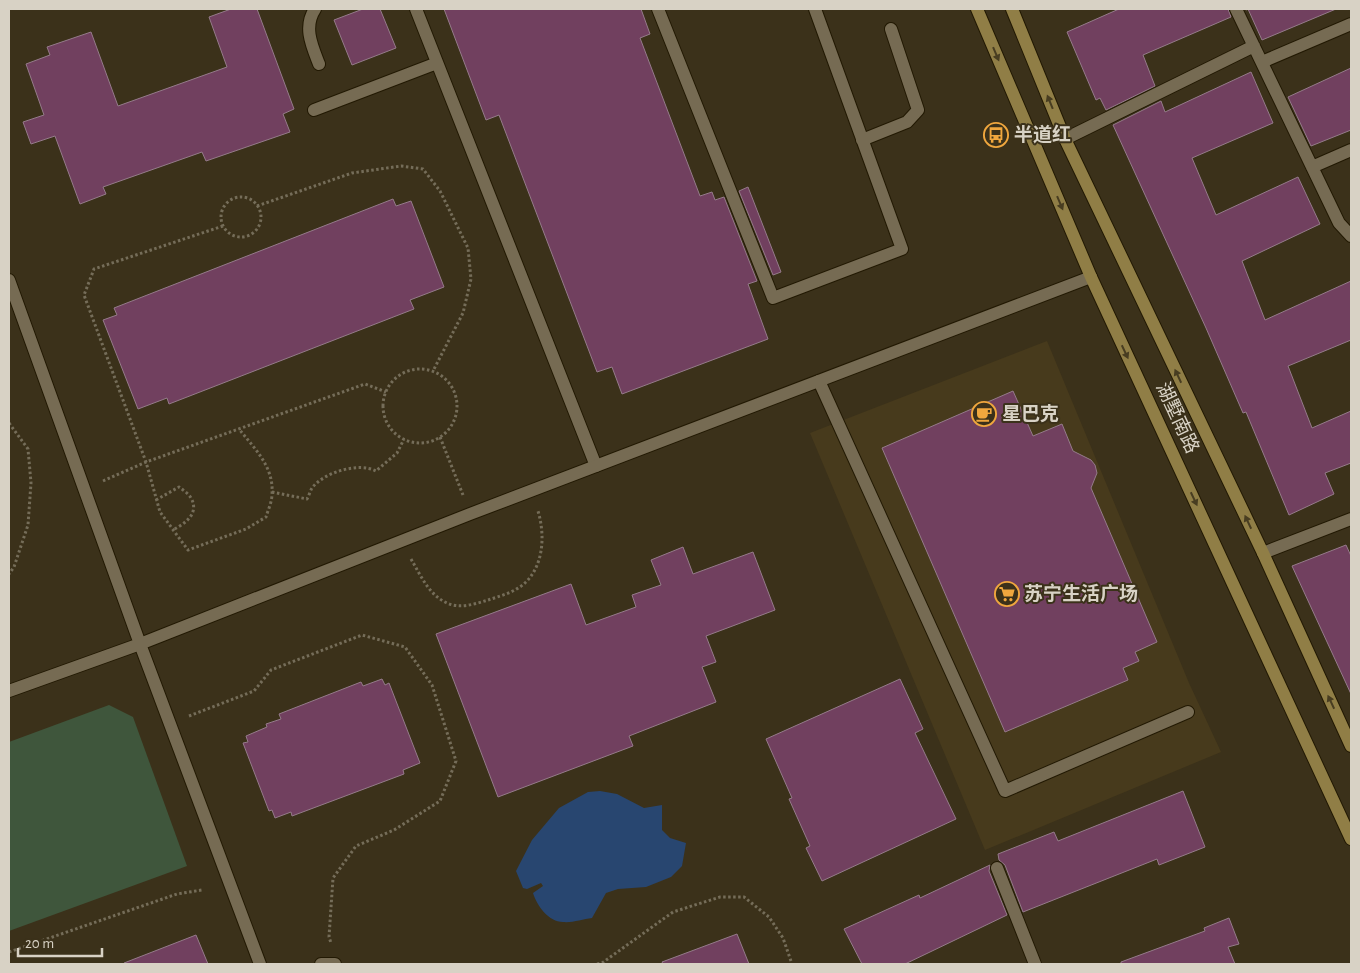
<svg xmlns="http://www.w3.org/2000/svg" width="1360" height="973" viewBox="0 0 1360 973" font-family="'Alegreya Sans','Noto Sans SC',sans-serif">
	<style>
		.built { fill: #473a1c }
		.green { fill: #3f563c }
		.water { fill: #284670 }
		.building { fill: #71405f; stroke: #957b8a }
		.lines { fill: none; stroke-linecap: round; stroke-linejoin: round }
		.lane-casing { stroke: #221903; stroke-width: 14 }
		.street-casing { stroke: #221903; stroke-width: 14 }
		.secondary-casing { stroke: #221903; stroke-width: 14 }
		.path { stroke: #756d59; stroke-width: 3; stroke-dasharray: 2.5 2.5; stroke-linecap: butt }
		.lane { stroke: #766b53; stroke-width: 12 }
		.street { stroke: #766b53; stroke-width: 12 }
		.secondary { stroke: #907e46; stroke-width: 12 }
		.oneway { fill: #483d21 }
		.labels { text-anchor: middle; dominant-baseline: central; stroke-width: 4; stroke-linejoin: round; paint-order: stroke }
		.poi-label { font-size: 19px; font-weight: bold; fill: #d8d2c5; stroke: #3b311a; text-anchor: start }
		.street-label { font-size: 19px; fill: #d8d2c5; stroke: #3b311a }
	</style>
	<rect width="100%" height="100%" fill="#3b311a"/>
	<path class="built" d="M 1047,341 L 1189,683 L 1221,752 L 985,850 L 810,433 Z"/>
	<path class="green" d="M 109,705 L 133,717 L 187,866 L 9,931 L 9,742 Z"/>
	<path class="water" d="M 600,791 L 617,794 L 644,808 L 662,805 L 662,830 L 670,838 L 686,843 L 682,866 L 671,877 L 646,887 L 618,889 L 606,893 L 592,918 C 583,919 572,923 563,922 C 549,922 537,906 533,893 L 543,886 L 541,883 L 527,889 L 523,888 L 516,871 L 532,840 L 559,808 L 588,792 Z"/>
	<path class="building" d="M 231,9 L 257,9 L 294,109 L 283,114 L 290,132 L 206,161 L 202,152 L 103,187 L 106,194 L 80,204 L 55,136 L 31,144 L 23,122 L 44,115 L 26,64 L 50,55 L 47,47 L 91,32 L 118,106 L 227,67 L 209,17 Z
		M 363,9 L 380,9 L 396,48 L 352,65 L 334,20 Z
		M 444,9 L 641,9 L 650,34 L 640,38 L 700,196 L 712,192 L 715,200 L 724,197 L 757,281 L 748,284 L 768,339 L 622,394 L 612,367 L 597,372 L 499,115 L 486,120 Z
		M 1119,9 L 1228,9 L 1231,17 L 1143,55 L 1155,86 L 1106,110 L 1100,98 L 1096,100 L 1067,32 Z
		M 1245,9 L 1336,9 L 1262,40 L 1248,9 L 1246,10 Z
		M 1351,68 L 1351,130 L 1311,146 L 1288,97 Z
		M 1251,72 L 1273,123 L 1192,158 L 1216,215 L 1298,177 L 1320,224 L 1242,261 L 1265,320 L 1351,281 L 1351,340 L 1288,366 L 1312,428 L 1351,411 L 1351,463 L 1325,473 L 1334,494 L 1289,515 L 1246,412 L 1243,413 L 1206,328 L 1113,125 L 1161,101 L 1165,112 Z
		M 748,187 L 781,272 L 773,275 L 739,191 Z
		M 393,199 L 396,206 L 411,201 L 444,287 L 410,300 L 414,309 L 169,404 L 167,398 L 138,409 L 103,320 L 117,315 L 114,308 Z
		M 1013,391 L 1033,436 L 1062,424 L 1073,451 L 1091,460 L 1095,465 L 1097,473 L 1091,488 L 1157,642 L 1135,652 L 1139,661 L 1123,668 L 1128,680 L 1005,732 L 882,448 Z
		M 1346,545 L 1351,556 L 1351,694 L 1292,566 Z
		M 683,547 L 693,574 L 753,552 L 775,610 L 706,636 L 716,662 L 702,667 L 716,702 L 629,736 L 633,746 L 498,797 L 436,634 L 571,584 L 586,625 L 636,607 L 632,595 L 661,585 L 651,560 Z
		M 382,679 L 385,685 L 389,683 L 420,763 L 403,770 L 404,774 L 292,816 L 291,812 L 275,818 L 272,810 L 269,811 L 243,743 L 248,742 L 246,736 L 267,727 L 266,724 L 281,719 L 279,714 L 361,682 L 363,686 Z
		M 900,679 L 923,729 L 915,733 L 956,819 L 822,881 L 806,848 L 810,846 L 789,799 L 792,798 L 766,739 Z
		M 1183,791 L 1205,847 L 1159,865 L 1157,859 L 1023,912 L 1005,865 L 999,860 L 998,854 L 1054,832 L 1058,841 Z
		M 990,865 L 989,871 L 1007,915 L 905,964 L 862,964 L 844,929 L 919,895 L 920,898 Z
		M 1229,918 L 1239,944 L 1228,947 L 1235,964 L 1121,964 L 1121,962 L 1205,931 L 1204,928 Z
		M 737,934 L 749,964 L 663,964 L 662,962 Z
		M 196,935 L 208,964 L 124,964 L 124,963 Z"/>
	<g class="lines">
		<defs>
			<path id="lane" d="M 315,9 C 303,27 312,46 319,64
				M 416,9 L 596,466
				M 658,9 L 773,298 L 902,249 L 815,9
				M 1236,9 L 1339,223 L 1351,236
				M 1262,62 L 1351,24
				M 314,110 L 437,63
				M 1065,139 L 1254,46
				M 862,140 L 907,122 L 918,110 L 891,29
				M 1312,167 L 1351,150
				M 819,381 L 1005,791 L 1188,712
				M 1263,553 L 1351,519
				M 997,868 L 1035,964
				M 321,964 L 335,964"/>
			<path id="street" d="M 9,280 L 140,644 L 260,964
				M 9,691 L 140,644 L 470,514 L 1091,277"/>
			<path id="secondary" d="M 977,9 L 1091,277 L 1351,839
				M 1012,9 L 1065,139 L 1263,553 L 1351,746"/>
		</defs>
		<use href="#lane" class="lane-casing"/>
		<use href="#street" class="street-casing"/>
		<use href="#secondary" class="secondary-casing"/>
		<path class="path" d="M221 217a20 20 0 1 1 40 0a20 20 0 1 1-40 0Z
			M 257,206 L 352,173 L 401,166 L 423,169 L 440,191 L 468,248 L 471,279 L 463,313 L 433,371
			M 223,226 L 94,269 L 84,295 L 146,462 L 160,512 L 188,550 L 246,529 L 266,517 C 268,510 272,502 272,494 C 274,467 255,449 239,429
			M383 406a37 37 0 1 1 74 0a37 37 0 1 1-74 0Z
			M 9,423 L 28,449 L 31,483 L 28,525 L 14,567 L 9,574
			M 440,437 L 463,495
			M 103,481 L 146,462 L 365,384 L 386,392
			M 272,492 L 307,499 C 309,496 310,491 312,488 C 324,472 359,462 376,471 L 397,453 L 404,439
			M 156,500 L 179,487 C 183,490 189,494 191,498 C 200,514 184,524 173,530
			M 411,559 C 421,576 429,595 447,603 C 460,609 475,604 488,600 C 500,596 516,592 526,582 C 544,564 545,534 538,511
			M 189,716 L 254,691 L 271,670 L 362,635 L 405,647 L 432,685 L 456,761 L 440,801 L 394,830 L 356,846 L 333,878 L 329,937 L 331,943
			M 9,952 L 177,894 L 202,890
			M 597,964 L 602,963 L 673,912 L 720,897 L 744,897 L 769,917 L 783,938 L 792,964"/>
		<use href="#lane" class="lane"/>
		<use href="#street" class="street"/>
		<use href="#secondary" class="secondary"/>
	</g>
	<defs><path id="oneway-solid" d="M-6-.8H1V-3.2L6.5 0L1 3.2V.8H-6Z" transform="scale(1.25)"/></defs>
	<g class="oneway">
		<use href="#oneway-solid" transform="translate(996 54) rotate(67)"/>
		<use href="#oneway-solid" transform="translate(1050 102) rotate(-112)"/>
		<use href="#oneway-solid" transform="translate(1060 203) rotate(67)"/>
		<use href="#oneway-solid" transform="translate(1125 352) rotate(65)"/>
		<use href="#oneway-solid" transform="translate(1178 376) rotate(-115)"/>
		<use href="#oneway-solid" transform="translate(1194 499) rotate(65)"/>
		<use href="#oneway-solid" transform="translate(1248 522) rotate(-115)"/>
		<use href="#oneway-solid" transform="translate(1331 702) rotate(-115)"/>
	</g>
	<defs>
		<symbol id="bus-ring" viewBox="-11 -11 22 22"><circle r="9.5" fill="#3b311a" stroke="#f0a73e" stroke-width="1.5"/><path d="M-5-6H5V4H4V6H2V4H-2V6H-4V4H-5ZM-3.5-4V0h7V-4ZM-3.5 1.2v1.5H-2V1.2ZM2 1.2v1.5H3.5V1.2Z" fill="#f0a73e"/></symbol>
		<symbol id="cafe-ring" viewBox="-11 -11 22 22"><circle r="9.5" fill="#3b311a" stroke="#f0a73e" stroke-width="1.5"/><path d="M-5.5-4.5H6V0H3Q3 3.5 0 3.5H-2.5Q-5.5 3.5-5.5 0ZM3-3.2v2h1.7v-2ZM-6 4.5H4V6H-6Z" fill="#f0a73e"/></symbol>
		<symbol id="supermarket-ring" viewBox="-11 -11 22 22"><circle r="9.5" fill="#3b311a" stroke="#f0a73e" stroke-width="1.5"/><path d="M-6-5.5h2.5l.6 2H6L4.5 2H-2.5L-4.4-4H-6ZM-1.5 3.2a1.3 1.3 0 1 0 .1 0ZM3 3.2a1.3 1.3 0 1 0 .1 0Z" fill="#f0a73e"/></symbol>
	</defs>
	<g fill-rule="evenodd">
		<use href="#bus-ring" x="982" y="121" width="28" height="28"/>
		<use href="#cafe-ring" x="970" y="400" width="28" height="28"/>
		<use href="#supermarket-ring" x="993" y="580" width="28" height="28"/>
	</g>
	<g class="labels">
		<g class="poi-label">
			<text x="1014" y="135">半道红</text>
			<text x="1002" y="414">星巴克</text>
			<text x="1024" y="594">苏宁生活广场</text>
		</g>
		<g class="street-label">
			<text transform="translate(1177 418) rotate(65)">湖墅南路</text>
		</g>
	</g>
	<rect width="1360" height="973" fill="none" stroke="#d8d2c5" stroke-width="20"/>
	<path d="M18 948v8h84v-8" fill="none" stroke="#d8d2c5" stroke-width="2.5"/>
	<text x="25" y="948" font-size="15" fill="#d8d2c5" stroke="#3b311a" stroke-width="4" paint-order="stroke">20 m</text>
</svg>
